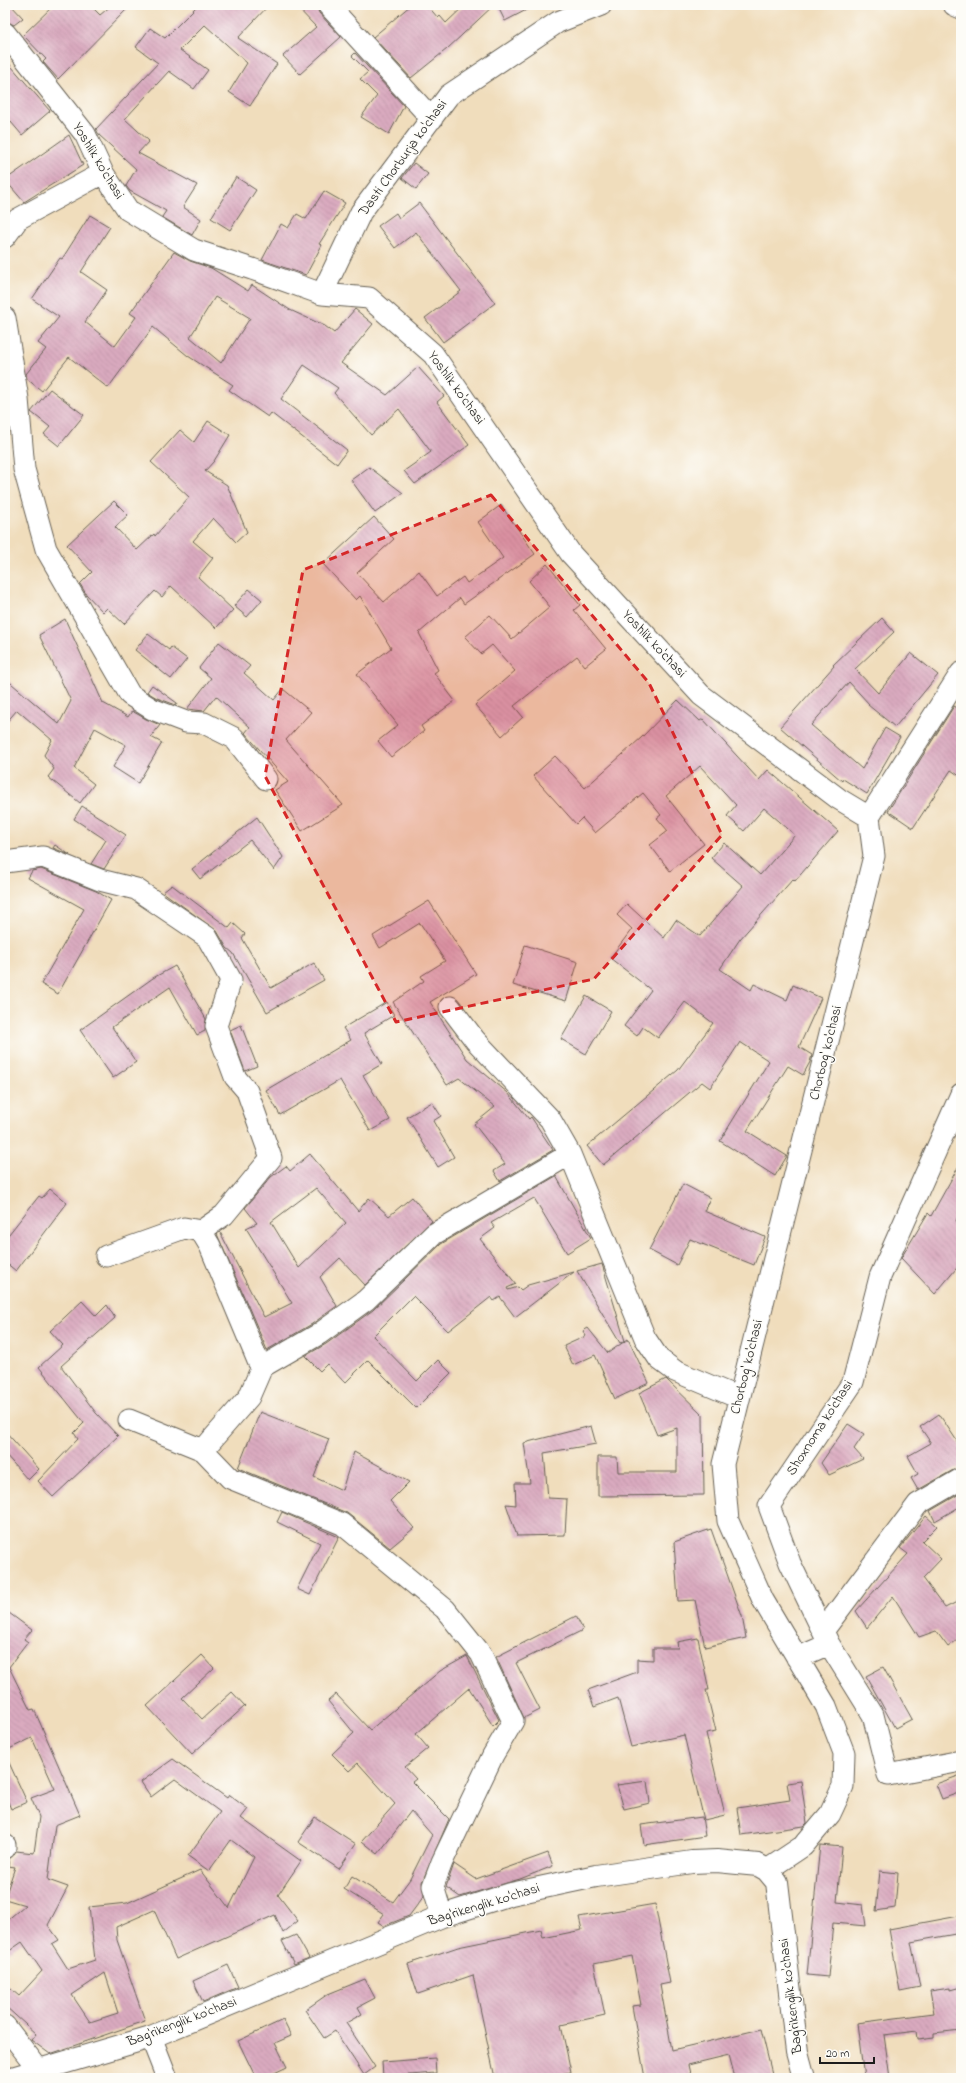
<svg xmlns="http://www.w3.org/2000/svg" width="966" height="2083" viewBox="0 0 966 2083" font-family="'Indie Flower',sans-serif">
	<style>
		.building { fill: url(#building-back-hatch); fill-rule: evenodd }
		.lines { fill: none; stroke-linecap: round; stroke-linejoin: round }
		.minor-casing { stroke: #666054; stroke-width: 23 }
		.major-casing { stroke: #666054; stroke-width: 24 }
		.minor { stroke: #fff; stroke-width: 21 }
		.major { stroke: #fff; stroke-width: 22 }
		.marked { fill: #d62828; fill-opacity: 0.2; stroke: #d62828; stroke-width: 3; stroke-dasharray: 8 5; stroke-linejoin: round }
		.labels { text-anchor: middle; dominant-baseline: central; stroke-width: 3; stroke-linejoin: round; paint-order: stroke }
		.street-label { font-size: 14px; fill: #1c1c1c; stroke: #fdfcf7 }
	</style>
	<defs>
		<pattern id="building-back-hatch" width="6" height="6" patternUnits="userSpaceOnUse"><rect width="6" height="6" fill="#daaabf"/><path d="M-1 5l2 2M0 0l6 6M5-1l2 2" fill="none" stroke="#ba92a4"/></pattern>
	</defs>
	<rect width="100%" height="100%" fill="#fdfcf7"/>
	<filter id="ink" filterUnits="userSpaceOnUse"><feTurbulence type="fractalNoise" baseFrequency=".025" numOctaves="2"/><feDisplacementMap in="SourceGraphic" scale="8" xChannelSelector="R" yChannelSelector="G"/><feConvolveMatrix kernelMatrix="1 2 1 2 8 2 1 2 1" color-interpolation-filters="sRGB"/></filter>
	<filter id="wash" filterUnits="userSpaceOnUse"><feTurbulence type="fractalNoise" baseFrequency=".012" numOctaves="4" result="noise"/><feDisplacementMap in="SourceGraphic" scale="16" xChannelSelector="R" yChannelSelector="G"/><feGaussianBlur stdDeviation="0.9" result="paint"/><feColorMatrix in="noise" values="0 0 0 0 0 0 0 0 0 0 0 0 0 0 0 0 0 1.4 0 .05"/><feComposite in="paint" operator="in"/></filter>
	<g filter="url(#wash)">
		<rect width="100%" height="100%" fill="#f0ddbc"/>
		<g id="blocks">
			<path class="building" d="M 5,5 L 11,5 L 23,18 L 14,25 L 5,21 Z
				M 54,5 L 90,5 L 100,15 L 112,5 L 131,5 L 58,79 L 43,62 L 46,59 L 23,35 Z
				M 198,5 L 269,5 L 238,38 L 277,64 L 250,106 L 229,92 L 247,63 L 205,25 L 180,50 L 208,70 L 194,89 L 169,71 L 125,119 L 149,141 L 138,153 L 197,185 L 183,207 L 201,219 L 192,235 L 162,217 L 166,211 L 130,191 L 126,186 L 136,169 L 99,135 L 96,129 L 158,63 L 136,47 L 150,28 L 165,38 Z
				M 295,5 L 316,5 L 319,13 L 341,37 L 300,74 L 283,56 L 316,27 Z
				M 411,5 L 427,5 L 438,18 L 440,16 L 446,23 L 465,5 L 494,5 L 447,49 L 411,78 L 373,37 Z
				M 497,5 L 536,5 L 505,21 Z
				M 355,53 L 404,106 L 389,134 L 361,117 L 377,96 L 360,79 L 368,72 L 352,56 Z
				M 5,59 L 50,111 L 22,135 L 5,115 Z
				M 69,135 L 83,165 L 24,202 L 5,180 Z
				M 414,163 L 428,174 L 416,189 L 402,178 Z
				M 236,177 L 256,190 L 230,230 L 211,218 Z
				M 324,191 L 345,203 L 319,244 L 322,245 L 306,275 L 262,260 L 281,224 L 288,228 L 297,214 L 306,219 Z
				M 419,203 L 495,303 L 443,342 L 425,318 L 461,291 L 416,232 L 395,248 L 378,226 L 396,213 L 399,218 Z
				M 90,215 L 110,227 L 81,272 L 107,290 L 85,322 L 115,346 L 136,317 L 130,313 L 174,252 L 190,261 L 211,268 L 248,291 L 252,285 L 290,310 L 325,326 L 334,333 L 355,309 L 373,324 L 341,363 L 387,395 L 418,367 L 444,396 L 437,402 L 469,445 L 415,484 L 404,471 L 431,452 L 399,409 L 371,435 L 334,393 L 338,388 L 304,365 L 281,399 L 347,450 L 337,464 L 271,413 L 268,417 L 229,390 L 233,385 L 188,356 L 153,327 L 108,388 L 69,357 L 42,391 L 27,379 L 26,374 L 46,349 L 38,343 L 59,317 L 32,299 L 60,258 L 62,259 ZM 215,297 L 250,318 L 221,363 L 190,337 Z
				M 50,389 L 84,415 L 59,446 L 44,434 L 50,427 L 31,412 Z
				M 208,421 L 230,435 L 214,461 L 205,471 L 227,485 L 247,532 L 236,542 L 213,518 L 193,541 L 213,558 L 198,577 L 233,610 L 216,628 L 171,586 L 162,597 L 155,591 L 124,624 L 107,608 L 103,612 L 86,594 L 80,584 L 92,572 L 67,545 L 114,501 L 128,515 L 115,527 L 137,550 L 154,534 L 155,536 L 189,497 L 151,462 L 180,430 L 194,442 Z
				M 369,467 L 403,493 L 375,513 L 351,480 Z
				M 501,505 L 535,554 L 464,604 L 460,598 L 419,633 L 438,670 L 434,673 L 455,701 L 421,726 L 424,731 L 391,757 L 378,741 L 398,725 L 357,674 L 391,648 L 360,596 L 356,600 L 323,564 L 374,517 L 394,539 L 357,573 L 384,602 L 419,571 L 437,596 L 463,577 L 467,583 L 503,558 L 478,522 Z
				M 547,564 L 580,605 L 574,610 L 606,649 L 585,666 L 577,656 L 514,706 L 523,717 L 502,736 L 475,705 L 515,671 L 492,645 L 481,654 L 465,637 L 490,615 L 512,639 L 550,607 L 529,581 Z
				M 249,589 L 262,600 L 247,617 L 234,606 Z
				M 882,618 L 894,632 L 855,669 L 878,693 L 911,653 L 938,675 L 895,727 L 868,705 L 869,704 L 849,682 L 811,725 L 862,769 L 885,728 L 900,737 L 867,794 L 843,779 L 842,781 L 780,727 L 834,666 L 833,665 Z
				M 65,619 L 103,703 L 128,717 L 132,711 L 146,719 L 160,725 L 151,737 L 162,743 L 138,783 L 113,767 L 126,745 L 95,728 L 74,768 L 94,784 L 80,803 L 48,777 L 54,769 L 44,755 L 52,740 L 17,710 L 5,724 L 5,678 L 59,724 L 71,701 L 39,635 Z
				M 148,634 L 169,650 L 171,647 L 187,659 L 171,679 L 135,650 Z
				M 219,642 L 250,666 L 244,673 L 274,700 L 283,689 L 311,712 L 286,740 L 343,805 L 302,831 L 275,790 L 288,782 L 245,733 L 250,727 L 216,696 L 204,711 L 187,709 L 211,678 L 199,668 Z
				M 152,685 L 177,703 L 176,705 L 157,698 L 147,692 Z
				M 678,700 L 700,721 L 703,719 L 759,780 L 768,770 L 838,831 L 795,881 L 793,879 L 740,939 L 720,969 L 751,990 L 754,984 L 787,1000 L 793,985 L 821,998 L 799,1047 L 812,1055 L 810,1062 L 803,1075 L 788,1066 L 747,1131 L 787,1156 L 775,1176 L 720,1141 L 769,1061 L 740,1042 L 710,1088 L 702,1082 L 603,1165 L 587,1146 L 678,1070 L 713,1023 L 685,1002 L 658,1038 L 643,1027 L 637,1036 L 624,1026 L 651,990 L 610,958 L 632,929 L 617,915 L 627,904 L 664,938 L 676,920 L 700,936 L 743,886 L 711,858 L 724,843 L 760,875 L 795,835 L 764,808 L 744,831 L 727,816 L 736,805 L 700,766 L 666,796 L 704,844 L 670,871 L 650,845 L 668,831 L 657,818 L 661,815 L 643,793 L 595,833 L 582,818 L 576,824 L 533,776 L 555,756 L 585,788 L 641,738 Z
				M 954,706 L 961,710 L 961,777 L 951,770 L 913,828 L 888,811 Z
				M 82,806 L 126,835 L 104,869 L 91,864 L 106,840 L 74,819 Z
				M 257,817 L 283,857 L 274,870 L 250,840 L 200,879 L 192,869 Z
				M 55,845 L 70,855 L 53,848 Z
				M 41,869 L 96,891 L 111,900 L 58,994 L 41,984 L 84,909 L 28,878 L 32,871 Z
				M 172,885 L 229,928 L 233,923 L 245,934 L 242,938 L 271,988 L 314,963 L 324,980 L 267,1012 L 233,953 L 227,948 L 217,931 L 163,892 Z
				M 429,901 L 476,974 L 430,1002 L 467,1059 L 508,1093 L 529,1119 L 531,1117 L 553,1150 L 500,1181 L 494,1171 L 505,1164 L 474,1124 L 495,1107 L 459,1078 L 447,1085 L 393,1002 L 424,981 L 421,976 L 445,961 L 420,923 L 380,948 L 373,936 Z
				M 525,945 L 578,962 L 566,1001 L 513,985 Z
				M 175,966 L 206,1019 L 205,1031 L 197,1035 L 170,987 L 112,1027 L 136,1062 L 113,1078 L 80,1030 L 153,978 Z
				M 586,996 L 611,1011 L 586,1054 L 561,1039 Z
				M 387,1002 L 394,1015 L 364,1033 L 382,1064 L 363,1075 L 390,1120 L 370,1131 L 340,1080 L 280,1115 L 266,1090 L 351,1040 L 343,1028 Z
				M 241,1025 L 257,1066 L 245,1071 L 230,1030 Z
				M 432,1102 L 441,1116 L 433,1121 L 454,1157 L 438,1167 L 407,1117 Z
				M 310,1154 L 358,1211 L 369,1198 L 389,1216 L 412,1197 L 432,1221 L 365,1285 L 340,1258 L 320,1277 L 337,1306 L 312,1324 L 267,1350 L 217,1234 L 220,1232 L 264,1317 L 292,1303 L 246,1228 L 257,1223 L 245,1208 L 271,1177 L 286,1166 L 290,1171 ZM 316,1188 L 346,1223 L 299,1268 L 271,1222 Z
				M 961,1162 L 961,1210 L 956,1221 L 961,1226 L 961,1263 L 935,1294 L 901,1258 L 928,1213 L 931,1216 Z
				M 556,1176 L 591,1238 L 567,1253 L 534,1198 L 491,1223 L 495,1228 L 480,1239 L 516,1284 L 507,1288 L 508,1290 L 518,1287 L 521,1290 L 528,1285 L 574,1272 L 515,1317 L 500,1297 L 494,1301 L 491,1297 L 448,1331 L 413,1296 L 373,1336 L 417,1381 L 438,1360 L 451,1373 L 416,1408 L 368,1360 L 345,1383 L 327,1364 L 320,1371 L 305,1356 L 326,1344 L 373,1310 L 441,1244 Z
				M 683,1184 L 710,1198 L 704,1211 L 765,1237 L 754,1265 L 690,1239 L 677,1265 L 649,1250 Z
				M 50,1189 L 67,1203 L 16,1271 L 5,1262 L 5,1239 L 39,1196 L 42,1198 Z
				M 602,1264 L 625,1341 L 620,1343 L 577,1271 Z
				M 82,1301 L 96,1316 L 107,1305 L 115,1318 L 61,1366 L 96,1413 L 118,1436 L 53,1497 L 38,1481 L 78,1439 L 74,1433 L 84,1423 L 39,1367 L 63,1345 L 50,1331 Z
				M 588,1328 L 608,1353 L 628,1339 L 649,1383 L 615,1399 L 595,1355 L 573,1365 L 564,1346 L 586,1336 L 583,1331 Z
				M 666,1379 L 703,1415 L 704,1495 L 598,1496 L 598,1457 L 617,1457 L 618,1472 L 677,1472 L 677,1428 L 657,1435 L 639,1393 Z
				M 260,1412 L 329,1439 L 314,1477 L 342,1490 L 354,1452 L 409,1482 L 390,1501 L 414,1528 L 390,1548 L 347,1513 L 238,1468 Z
				M 939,1414 L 961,1447 L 961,1467 L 955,1469 L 918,1490 L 911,1478 L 918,1474 L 908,1456 L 931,1443 L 920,1427 Z
				M 848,1424 L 864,1434 L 854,1449 L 863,1459 L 829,1475 L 821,1463 Z
				M 591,1426 L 596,1444 L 544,1453 L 548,1498 L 567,1499 L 565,1535 L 517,1536 L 506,1504 L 516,1505 L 515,1483 L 530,1483 L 524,1443 Z
				M 5,1431 L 39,1469 L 28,1480 L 5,1454 Z
				M 961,1493 L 961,1506 L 935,1521 L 930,1511 Z
				M 282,1512 L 339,1537 L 310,1595 L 297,1589 L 320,1543 L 277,1522 Z
				M 926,1516 L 937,1526 L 922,1541 L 941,1559 L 923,1578 L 945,1608 L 961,1600 L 961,1637 L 948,1647 L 936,1631 L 919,1637 L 893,1596 L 867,1628 L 856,1611 L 908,1554 L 900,1548 Z
				M 711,1529 L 742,1616 L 746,1638 L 705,1647 L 695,1600 L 678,1601 L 674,1542 Z
				M 5,1610 L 32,1630 L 24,1639 L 28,1642 L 9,1667 L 30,1710 L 34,1709 L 80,1815 L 55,1825 L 48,1880 L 68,1887 L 48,1925 L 59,1940 L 52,1944 L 68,1969 L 95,1960 L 89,1907 L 127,1903 L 200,1870 L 229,1908 L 254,1857 L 231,1840 L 209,1871 L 188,1856 L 220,1812 L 175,1779 L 151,1797 L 141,1782 L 173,1759 L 227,1798 L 229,1795 L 248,1809 L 241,1818 L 301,1861 L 278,1895 L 298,1921 L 283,1933 L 275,1915 L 176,1959 L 154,1910 L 116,1927 L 117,1940 L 145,2021 L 50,2054 L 31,2040 L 36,2034 L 5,2006 L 5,1984 L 19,1996 L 42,1971 L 22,1942 L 5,1954 L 5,1922 L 25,1905 L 5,1899 L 5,1897 L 15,1867 L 8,1866 L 9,1859 L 16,1851 L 34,1853 L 39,1817 L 31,1798 L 55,1789 L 32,1738 L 5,1751 ZM 105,1973 L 118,2013 L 90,2022 L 72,1995 Z
				M 576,1616 L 583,1630 L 516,1663 L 540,1710 L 524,1718 L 496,1657 Z
				M 698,1638 L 709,1690 L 706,1690 L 716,1731 L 706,1733 L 725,1815 L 704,1820 L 684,1735 L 631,1747 L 618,1698 L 594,1707 L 588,1690 L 637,1672 L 637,1659 L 653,1660 L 653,1648 L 678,1648 L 677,1642 Z
				M 202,1655 L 214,1668 L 182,1698 L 202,1719 L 232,1692 L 245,1706 L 192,1754 L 147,1706 Z
				M 467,1656 L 499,1720 L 493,1726 L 469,1688 L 416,1734 L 428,1748 L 405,1767 L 416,1779 L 412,1782 L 449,1819 L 422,1882 L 424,1896 L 409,1916 L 384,1926 L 378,1922 L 384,1914 L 344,1889 L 352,1876 L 393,1902 L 410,1879 L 432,1835 L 411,1811 L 378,1854 L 362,1841 L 395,1804 L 358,1763 L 349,1771 L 332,1754 L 354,1733 L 328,1701 L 336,1694 L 370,1730 L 440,1671 Z
				M 883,1667 L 912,1719 L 895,1728 L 866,1676 Z
				M 5,1754 L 27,1802 L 11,1809 L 5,1795 Z
				M 961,1775 L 961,1792 L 942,1799 L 936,1784 Z
				M 647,1781 L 650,1803 L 624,1809 L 617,1785 Z
				M 801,1781 L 807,1823 L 804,1826 L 741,1835 L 737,1808 L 790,1800 L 787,1783 Z
				M 315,1817 L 356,1844 L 339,1869 L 298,1842 Z
				M 702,1817 L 705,1836 L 644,1845 L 641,1825 Z
				M 820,1845 L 842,1847 L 837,1902 L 863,1905 L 866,1926 L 833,1923 L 828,1977 L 807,1975 Z
				M 548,1853 L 553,1866 L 520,1879 L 460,1897 L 446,1887 L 454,1864 L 476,1879 Z
				M 880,1871 L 898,1873 L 895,1908 L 876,1911 Z
				M 655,1904 L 670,1983 L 660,1985 L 672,2050 L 761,2029 L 773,2078 L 735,2078 L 729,2055 L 688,2065 L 691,2078 L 645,2078 L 632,2006 L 641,2005 L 632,1956 L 594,1964 L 605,2015 L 561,2025 L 571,2072 L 541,2078 L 495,2078 L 473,1975 L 418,1994 L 408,1964 L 458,1947 L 541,1930 L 543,1938 L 582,1930 L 579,1917 Z
				M 959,1916 L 961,1933 L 911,1942 L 920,1987 L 900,1991 L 889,1929 Z
				M 296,1935 L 309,1958 L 294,1964 L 282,1941 Z
				M 228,1965 L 238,1987 L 203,2002 L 193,1981 Z
				M 365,1979 L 375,1998 L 358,2007 L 362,2014 L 346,2023 L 375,2067 L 364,2075 L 335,2031 L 324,2038 L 305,2010 L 328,1994 Z
				M 961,1987 L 961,2030 L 934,2033 L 934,2037 L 918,2039 L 917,2031 L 884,2035 L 890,2078 L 864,2078 L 857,2023 L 934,2013 L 930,1991 L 950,1988 L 950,1990 Z
				M 283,2020 L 291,2036 L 275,2043 L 287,2067 L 264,2078 L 256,2078 L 238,2041 Z
				M 435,2058 L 436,2073 L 383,2077 L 382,2062 Z"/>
		</g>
	</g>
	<g filter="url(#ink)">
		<use href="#blocks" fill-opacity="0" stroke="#666054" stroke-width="1"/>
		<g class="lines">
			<defs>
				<path id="minor" d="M 328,5 L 432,119
					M 954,5 L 961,8
					M 5,33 L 85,134 L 103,173 L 128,210 L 194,250 L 252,269 L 322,294 L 369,298 L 433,354 L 571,554 L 701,695 L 839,799 L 869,817
					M 5,237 L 18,219 L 103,173
					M 322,294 L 361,212 L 449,95 L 558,22 L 601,5
					M 5,318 L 18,399 L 24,469 L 46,549 L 130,695 L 152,709 L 186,722 L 204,723 L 234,738 L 266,779
					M 869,817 L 961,673
					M 5,862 L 43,857 L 100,880 L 136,889 L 207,937 L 231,980 L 216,1026 L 235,1077 L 247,1091 L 271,1158 L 224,1215 L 201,1231 L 210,1246 L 258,1361 L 262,1367 L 249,1397 L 203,1450 L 129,1420
					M 450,1007 L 475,1040 L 550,1119 L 570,1154 L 645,1338 L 659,1359 L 675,1371 L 739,1398
					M 106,1256 L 184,1228 L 201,1231
					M 262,1367 L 319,1334 L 366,1300 L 434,1234 L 570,1154
					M 203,1450 L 230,1478 L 342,1524 L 445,1609 L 481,1654 L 513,1721 L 493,1755 L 442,1862 L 433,1886 L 442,1916
					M 823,1631 L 918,1504 L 961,1479
					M 829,1644 L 790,1563 L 769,1506 L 853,1382 L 880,1277 L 961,1094
					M 797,1658 L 829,1644 L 873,1715 L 888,1775 L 961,1761
					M 5,1845 L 5,1848
					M 767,1870 L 803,1846 L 830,1814 L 843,1786 L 844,1753 L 826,1706 L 763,1600 L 728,1521 L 723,1464 L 874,856 L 869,817
					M 5,2026 L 39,2070
					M 151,2037 L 167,2078"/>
				<path id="major" d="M 12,2078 L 151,2037 L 442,1916 L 511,1894 L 596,1876 L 692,1862 L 717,1861 L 758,1865 L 767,1870 L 777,1882 L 797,2052 L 804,2078"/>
			</defs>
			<use href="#minor" class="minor-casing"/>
			<use href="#major" class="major-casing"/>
			<use href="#minor" class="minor"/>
			<use href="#major" class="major"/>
		</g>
	</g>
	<path class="marked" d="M 491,495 L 649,683 L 722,835 L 594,979 L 396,1022 L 265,776 L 303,570 Z"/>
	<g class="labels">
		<g class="street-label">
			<text transform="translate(403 158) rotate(-54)">Dasti Chorburja ko'chasi</text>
			<text transform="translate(98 161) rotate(59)">Yoshlik ko'chasi</text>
			<text transform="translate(456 388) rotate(54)">Yoshlik ko'chasi</text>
			<text transform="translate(654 644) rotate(47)">Yoshlik ko'chasi</text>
			<text transform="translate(826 1053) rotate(-76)">Chorbog' ko'chasi</text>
			<text transform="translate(747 1367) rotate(-76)">Chorbog' ko'chasi</text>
			<text transform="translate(820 1428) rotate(-57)">Shoxnoma ko'chasi</text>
			<text transform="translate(484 1905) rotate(-17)">Bag'rikenglik ko'chasi</text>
			<text transform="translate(791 1996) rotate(-97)">Bag'rikenglik ko'chasi</text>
			<text transform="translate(182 2022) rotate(-21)">Bag'rikenglik ko'chasi</text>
		</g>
	</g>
	<rect width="966" height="2083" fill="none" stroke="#fdfcf7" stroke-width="20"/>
	<path d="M820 2057v6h54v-6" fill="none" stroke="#1c1c1c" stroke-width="2"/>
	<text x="826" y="2057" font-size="12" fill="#1c1c1c" stroke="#fdfcf7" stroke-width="3" paint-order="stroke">20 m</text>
</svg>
